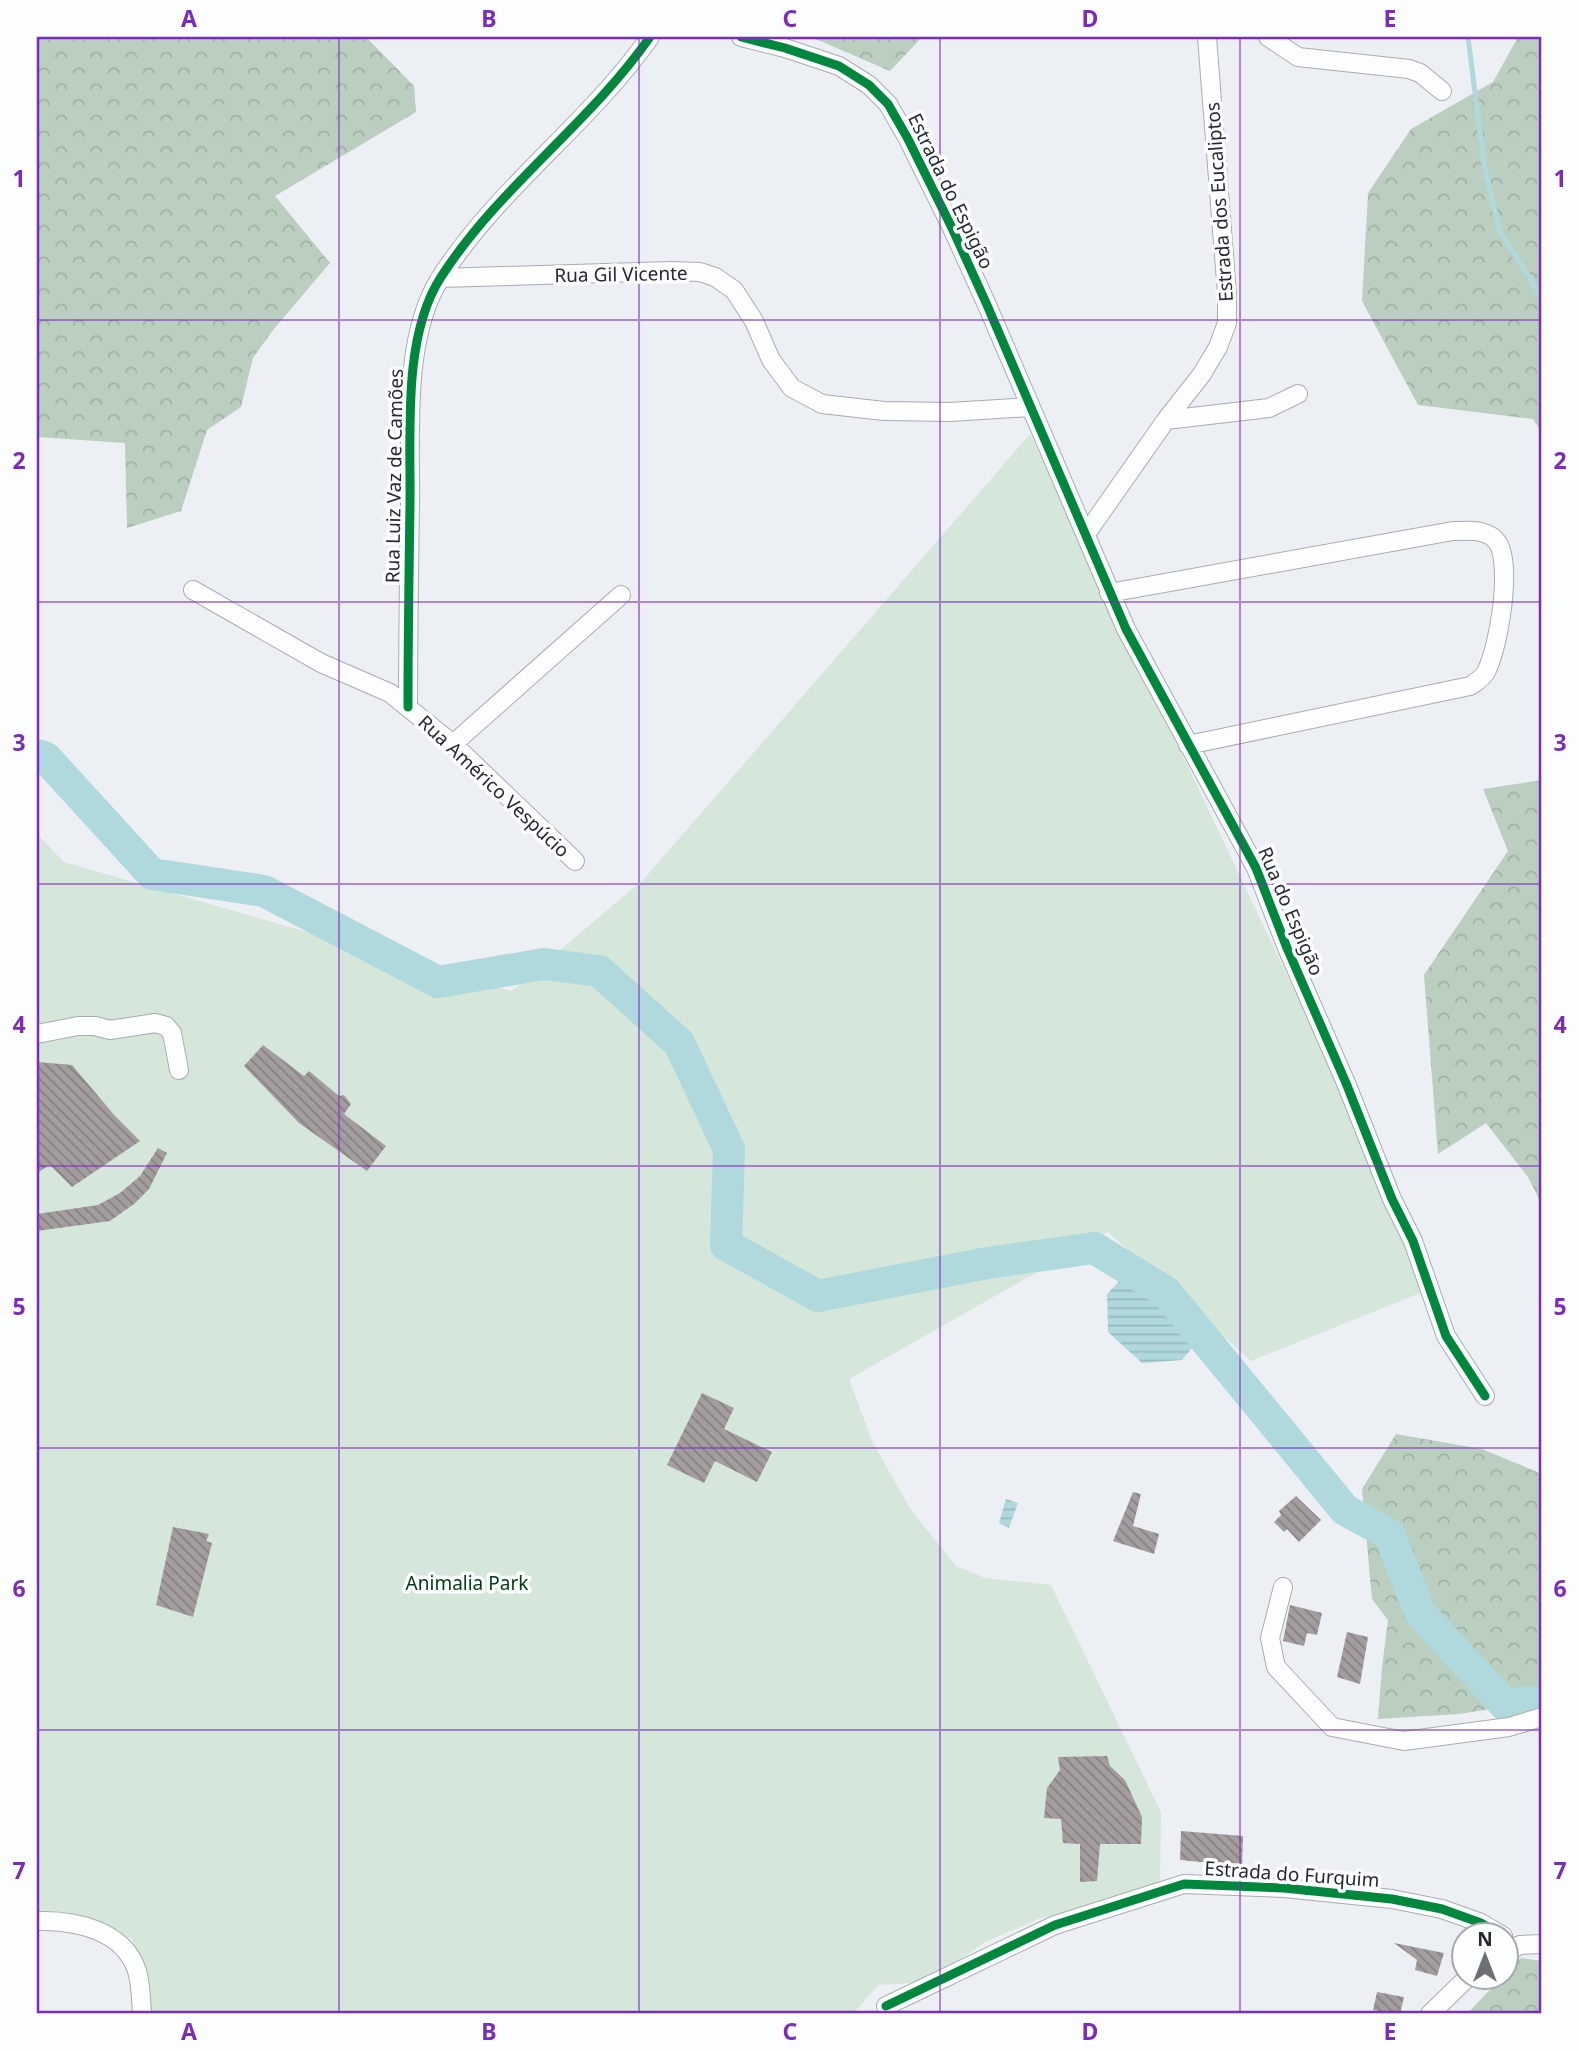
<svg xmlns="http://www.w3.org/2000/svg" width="1579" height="2051" viewBox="0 0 1579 2051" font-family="'Noto Sans',sans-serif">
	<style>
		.forest { fill: url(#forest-crowns) }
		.park { fill: #d4e7da }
		.water { fill: url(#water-rules) }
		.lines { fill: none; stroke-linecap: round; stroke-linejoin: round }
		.stream { stroke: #afd9dc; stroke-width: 5 }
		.river { stroke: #afd9dc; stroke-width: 32 }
		.building { fill: url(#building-back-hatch) }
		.minor-casing { stroke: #a9acaf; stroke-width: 20 }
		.minor { stroke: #fcfdfd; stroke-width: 18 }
		.cycleway-casing { stroke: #fbfdfe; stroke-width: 13 }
		.cycleway { stroke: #00873e; stroke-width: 9 }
		.grid { fill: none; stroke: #7b2cbf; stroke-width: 2; stroke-opacity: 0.55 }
		.labels { text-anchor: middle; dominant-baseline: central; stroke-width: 7; stroke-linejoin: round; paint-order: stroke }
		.street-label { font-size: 19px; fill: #272a2d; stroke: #fbfdfe }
		.park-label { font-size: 19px; fill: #003b11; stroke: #fbfdfe }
		.neatline { fill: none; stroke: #7b2cbf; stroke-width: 2.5 }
		.grid-label { font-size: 23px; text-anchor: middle; font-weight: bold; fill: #7b2cbf }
	</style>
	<defs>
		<pattern id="forest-crowns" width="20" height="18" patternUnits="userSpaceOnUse" patternTransform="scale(1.75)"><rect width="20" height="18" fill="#bacfbf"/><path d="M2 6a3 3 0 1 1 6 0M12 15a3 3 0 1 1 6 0" fill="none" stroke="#a0b2a4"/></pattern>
		<pattern id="water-rules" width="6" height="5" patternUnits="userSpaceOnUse" patternTransform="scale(1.75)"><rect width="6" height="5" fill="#afd9dc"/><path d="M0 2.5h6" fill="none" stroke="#97babd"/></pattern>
		<pattern id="building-back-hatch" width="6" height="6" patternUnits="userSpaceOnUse" patternTransform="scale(1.75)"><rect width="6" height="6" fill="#a39d9f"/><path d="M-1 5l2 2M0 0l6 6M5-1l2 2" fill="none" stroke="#858082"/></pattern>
	</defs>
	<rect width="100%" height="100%" fill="#ecf0f4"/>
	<path class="forest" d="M 37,37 L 366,37 L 414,86 L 416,112 L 275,196 L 330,263 L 273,330 L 253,358 L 241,407 L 207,430 L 181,511 L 127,528 L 125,443 L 37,437 Z
		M 811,37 L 922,37 L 890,71 Z
		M 1518,37 L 1542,37 L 1542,433 L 1533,419 L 1418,405 L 1362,301 L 1368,193 L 1411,129 L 1493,82 Z
		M 1542,780 L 1542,1205 L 1528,1177 L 1486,1123 L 1438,1154 L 1424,975 L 1508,851 L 1483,789 Z
		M 1396,1434 L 1482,1449 L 1542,1474 L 1542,1701 L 1459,1714 L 1378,1719 L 1382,1667 L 1388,1620 L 1372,1599 L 1362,1489 Z
		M 1520,1958 L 1542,1961 L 1542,2014 L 1467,2014 L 1501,1978 L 1506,1978 L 1506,1973 Z"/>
	<path class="park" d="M 1030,434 L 1435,1287 L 1251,1361 L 1108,1232 L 849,1379 L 872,1441 L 911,1510 L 956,1566 L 985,1578 L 1051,1585 L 1161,1812 L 1160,1889 L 1038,1919 L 985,1942 L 928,1982 L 878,1985 L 853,2014 L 149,2014 L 132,1938 L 37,1922 L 37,834 L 64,862 L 512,991 L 644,879 Z"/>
	<path class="water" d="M 1130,1270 L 1166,1292 L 1202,1336 L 1182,1360 L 1142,1363 L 1108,1332 L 1107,1294 Z
		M 1006,1499 L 1018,1503 L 1009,1528 L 999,1523 Z"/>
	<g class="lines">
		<path class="stream" d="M 1468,37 L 1484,164 L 1499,230 L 1542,298"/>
		<path class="river" d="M 37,755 L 46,758 L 152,874 L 264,891 L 438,982 L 544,964 L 599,971 L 679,1043 L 729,1149 L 726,1245 L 818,1296 L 987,1263 L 1094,1248 L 1166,1292 L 1345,1510 L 1389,1534 L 1420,1613 L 1505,1705 L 1542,1701"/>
	</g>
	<path class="building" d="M 263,1045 L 304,1076 L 309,1071 L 339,1096 L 344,1095 L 351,1104 L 344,1114 L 386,1146 L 367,1171 L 299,1123 L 244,1066 Z
		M 37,1062 L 72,1065 L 115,1116 L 140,1141 L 72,1187 L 50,1165 L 37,1173 Z
		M 158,1148 L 167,1153 L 149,1189 L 134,1204 L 110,1221 L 37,1231 L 37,1214 L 98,1205 L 120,1193 L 140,1176 Z
		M 702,1393 L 734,1408 L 724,1429 L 772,1452 L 757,1482 L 715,1461 L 704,1483 L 667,1465 Z
		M 1133,1492 L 1141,1494 L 1133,1526 L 1159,1534 L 1154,1554 L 1113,1541 Z
		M 1296,1496 L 1321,1520 L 1299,1542 L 1287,1529 L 1284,1532 L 1274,1522 L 1281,1515 L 1279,1511 Z
		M 173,1527 L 209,1534 L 206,1541 L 212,1543 L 193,1617 L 156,1605 Z
		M 1290,1605 L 1322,1613 L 1317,1635 L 1307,1633 L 1304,1646 L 1283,1641 Z
		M 1347,1632 L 1368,1637 L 1360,1684 L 1337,1677 Z
		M 1107,1756 L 1110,1766 L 1125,1780 L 1142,1817 L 1141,1844 L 1100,1844 L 1097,1881 L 1080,1882 L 1080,1844 L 1063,1843 L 1061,1819 L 1044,1818 L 1047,1788 L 1060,1770 L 1058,1757 Z
		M 1181,1831 L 1243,1836 L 1242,1866 L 1236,1875 L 1228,1874 L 1222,1864 L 1180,1860 Z
		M 1394,1943 L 1444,1953 L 1437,1976 L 1415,1970 L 1417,1960 Z
		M 1377,1992 L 1404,1997 L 1400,2014 L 1373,2010 Z"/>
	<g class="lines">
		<defs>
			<path id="minor" d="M 741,37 L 785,48 L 839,66 L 869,85 L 888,104 L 908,139 L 952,228 L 987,305 L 1126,629 L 1256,868 L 1287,948 L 1346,1083 L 1392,1199 L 1413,1241 L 1446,1336 L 1485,1396
				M 1268,37 L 1298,57 L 1409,69 L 1420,73 L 1442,91
				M 440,278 L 671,271 L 700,272 L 715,277 L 734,290 L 754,321 L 771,360 L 792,388 L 822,404 L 884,411 L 950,412 L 1030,407
				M 1166,420 L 1269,408 L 1298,394
				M 1086,534 L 1166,420 L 1202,374 L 1218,347 L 1227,323 L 1227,294 L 1207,37
				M 193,590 L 321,663 L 390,693 L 453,744 L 575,861
				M 1109,593 L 1453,531 C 1468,531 1488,528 1498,543 C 1512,567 1499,647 1486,672 C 1483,678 1476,682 1470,686 L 1188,745
				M 408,707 C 408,640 409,572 410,505 C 411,435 402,337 441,277 C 499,187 589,124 650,37
				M 453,744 L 621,595
				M 37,1034 L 78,1026 L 95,1026 L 110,1030 L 155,1023 L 166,1026 L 172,1033 L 179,1070
				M 1283,1587 L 1270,1638 L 1276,1667 L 1332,1727 L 1404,1741 L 1509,1727 L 1542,1717
				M 37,1921 C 75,1920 124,1930 137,1971 C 141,1984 141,2000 142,2014
				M 1506,1952 L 1520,1945 L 1542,1944
				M 886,2006 L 1055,1925 L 1184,1884 L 1284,1888 L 1392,1899 L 1442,1909 L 1481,1923 L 1503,1936
				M 1430,2014 L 1467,1978"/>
		</defs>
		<use href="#minor" class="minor-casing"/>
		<use href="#minor" class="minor"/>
		<defs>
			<path id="cycleway" d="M 741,37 L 785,48 L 839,66 L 869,85 L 888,104 L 908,139 L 952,228 L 987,305 L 1126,629 L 1256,868 L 1287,948 L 1346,1083 L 1392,1199 L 1413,1241 L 1446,1336 L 1485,1396
				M 408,707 C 408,640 409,572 410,505 C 411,435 402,337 441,277 C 499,187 589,124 650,37
				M 886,2006 L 1055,1925 L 1184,1884 L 1284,1888 L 1392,1899 L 1442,1909 L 1481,1923 L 1503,1936"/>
		</defs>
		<use href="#cycleway" class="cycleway-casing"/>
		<use href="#cycleway" class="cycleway"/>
	</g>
	<path class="grid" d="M 339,37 L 339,2014M 639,37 L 639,2014M 940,37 L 940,2014M 1240,37 L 1240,2014M 37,320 L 1542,320M 37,602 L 1542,602M 37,884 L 1542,884M 37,1166 L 1542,1166M 37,1448 L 1542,1448M 37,1730 L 1542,1730"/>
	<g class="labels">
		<g class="street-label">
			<text transform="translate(951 191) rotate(64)">Estrada do Espigão</text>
			<text transform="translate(1219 202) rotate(-94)">Estrada dos Eucaliptos</text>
			<text transform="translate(621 274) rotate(-1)">Rua Gil Vicente</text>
			<text transform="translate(394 476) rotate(-89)">Rua Luiz Vaz de Camões</text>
			<text transform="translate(494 786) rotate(43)">Rua Américo Vespúcio</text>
			<text transform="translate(1291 911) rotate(67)">Rua do Espigão</text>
			<text transform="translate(1292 1874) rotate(4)">Estrada do Furquim</text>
		</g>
		<g class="park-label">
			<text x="467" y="1583">Animalia Park</text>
		</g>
	</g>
	<rect width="1579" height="2051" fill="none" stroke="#fbfdfe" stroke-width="77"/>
	<g transform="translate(1485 1956)"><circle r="33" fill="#fbfdfe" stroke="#a6a9aa" stroke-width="2"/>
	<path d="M0-5L12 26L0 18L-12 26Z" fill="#6c6f73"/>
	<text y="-10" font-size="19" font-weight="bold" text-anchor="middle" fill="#272a2d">N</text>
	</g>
	<rect x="38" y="38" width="1502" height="1974" class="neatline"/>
	<g class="grid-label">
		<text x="189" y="27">A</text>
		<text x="489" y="27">B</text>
		<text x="790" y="27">C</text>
		<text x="1090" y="27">D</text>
		<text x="1390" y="27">E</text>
		<text x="19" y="187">1</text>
		<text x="1560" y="187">1</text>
		<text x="19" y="469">2</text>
		<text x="1560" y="469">2</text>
		<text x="19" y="751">3</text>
		<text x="1560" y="751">3</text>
		<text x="19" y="1033">4</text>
		<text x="1560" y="1033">4</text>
		<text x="19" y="1315">5</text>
		<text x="1560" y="1315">5</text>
		<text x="19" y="1597">6</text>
		<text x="1560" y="1597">6</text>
		<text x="19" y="1879">7</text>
		<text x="1560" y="1879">7</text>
		<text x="189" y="2040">A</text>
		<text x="489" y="2040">B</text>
		<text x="790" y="2040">C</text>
		<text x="1090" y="2040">D</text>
		<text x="1390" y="2040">E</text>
	</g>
</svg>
